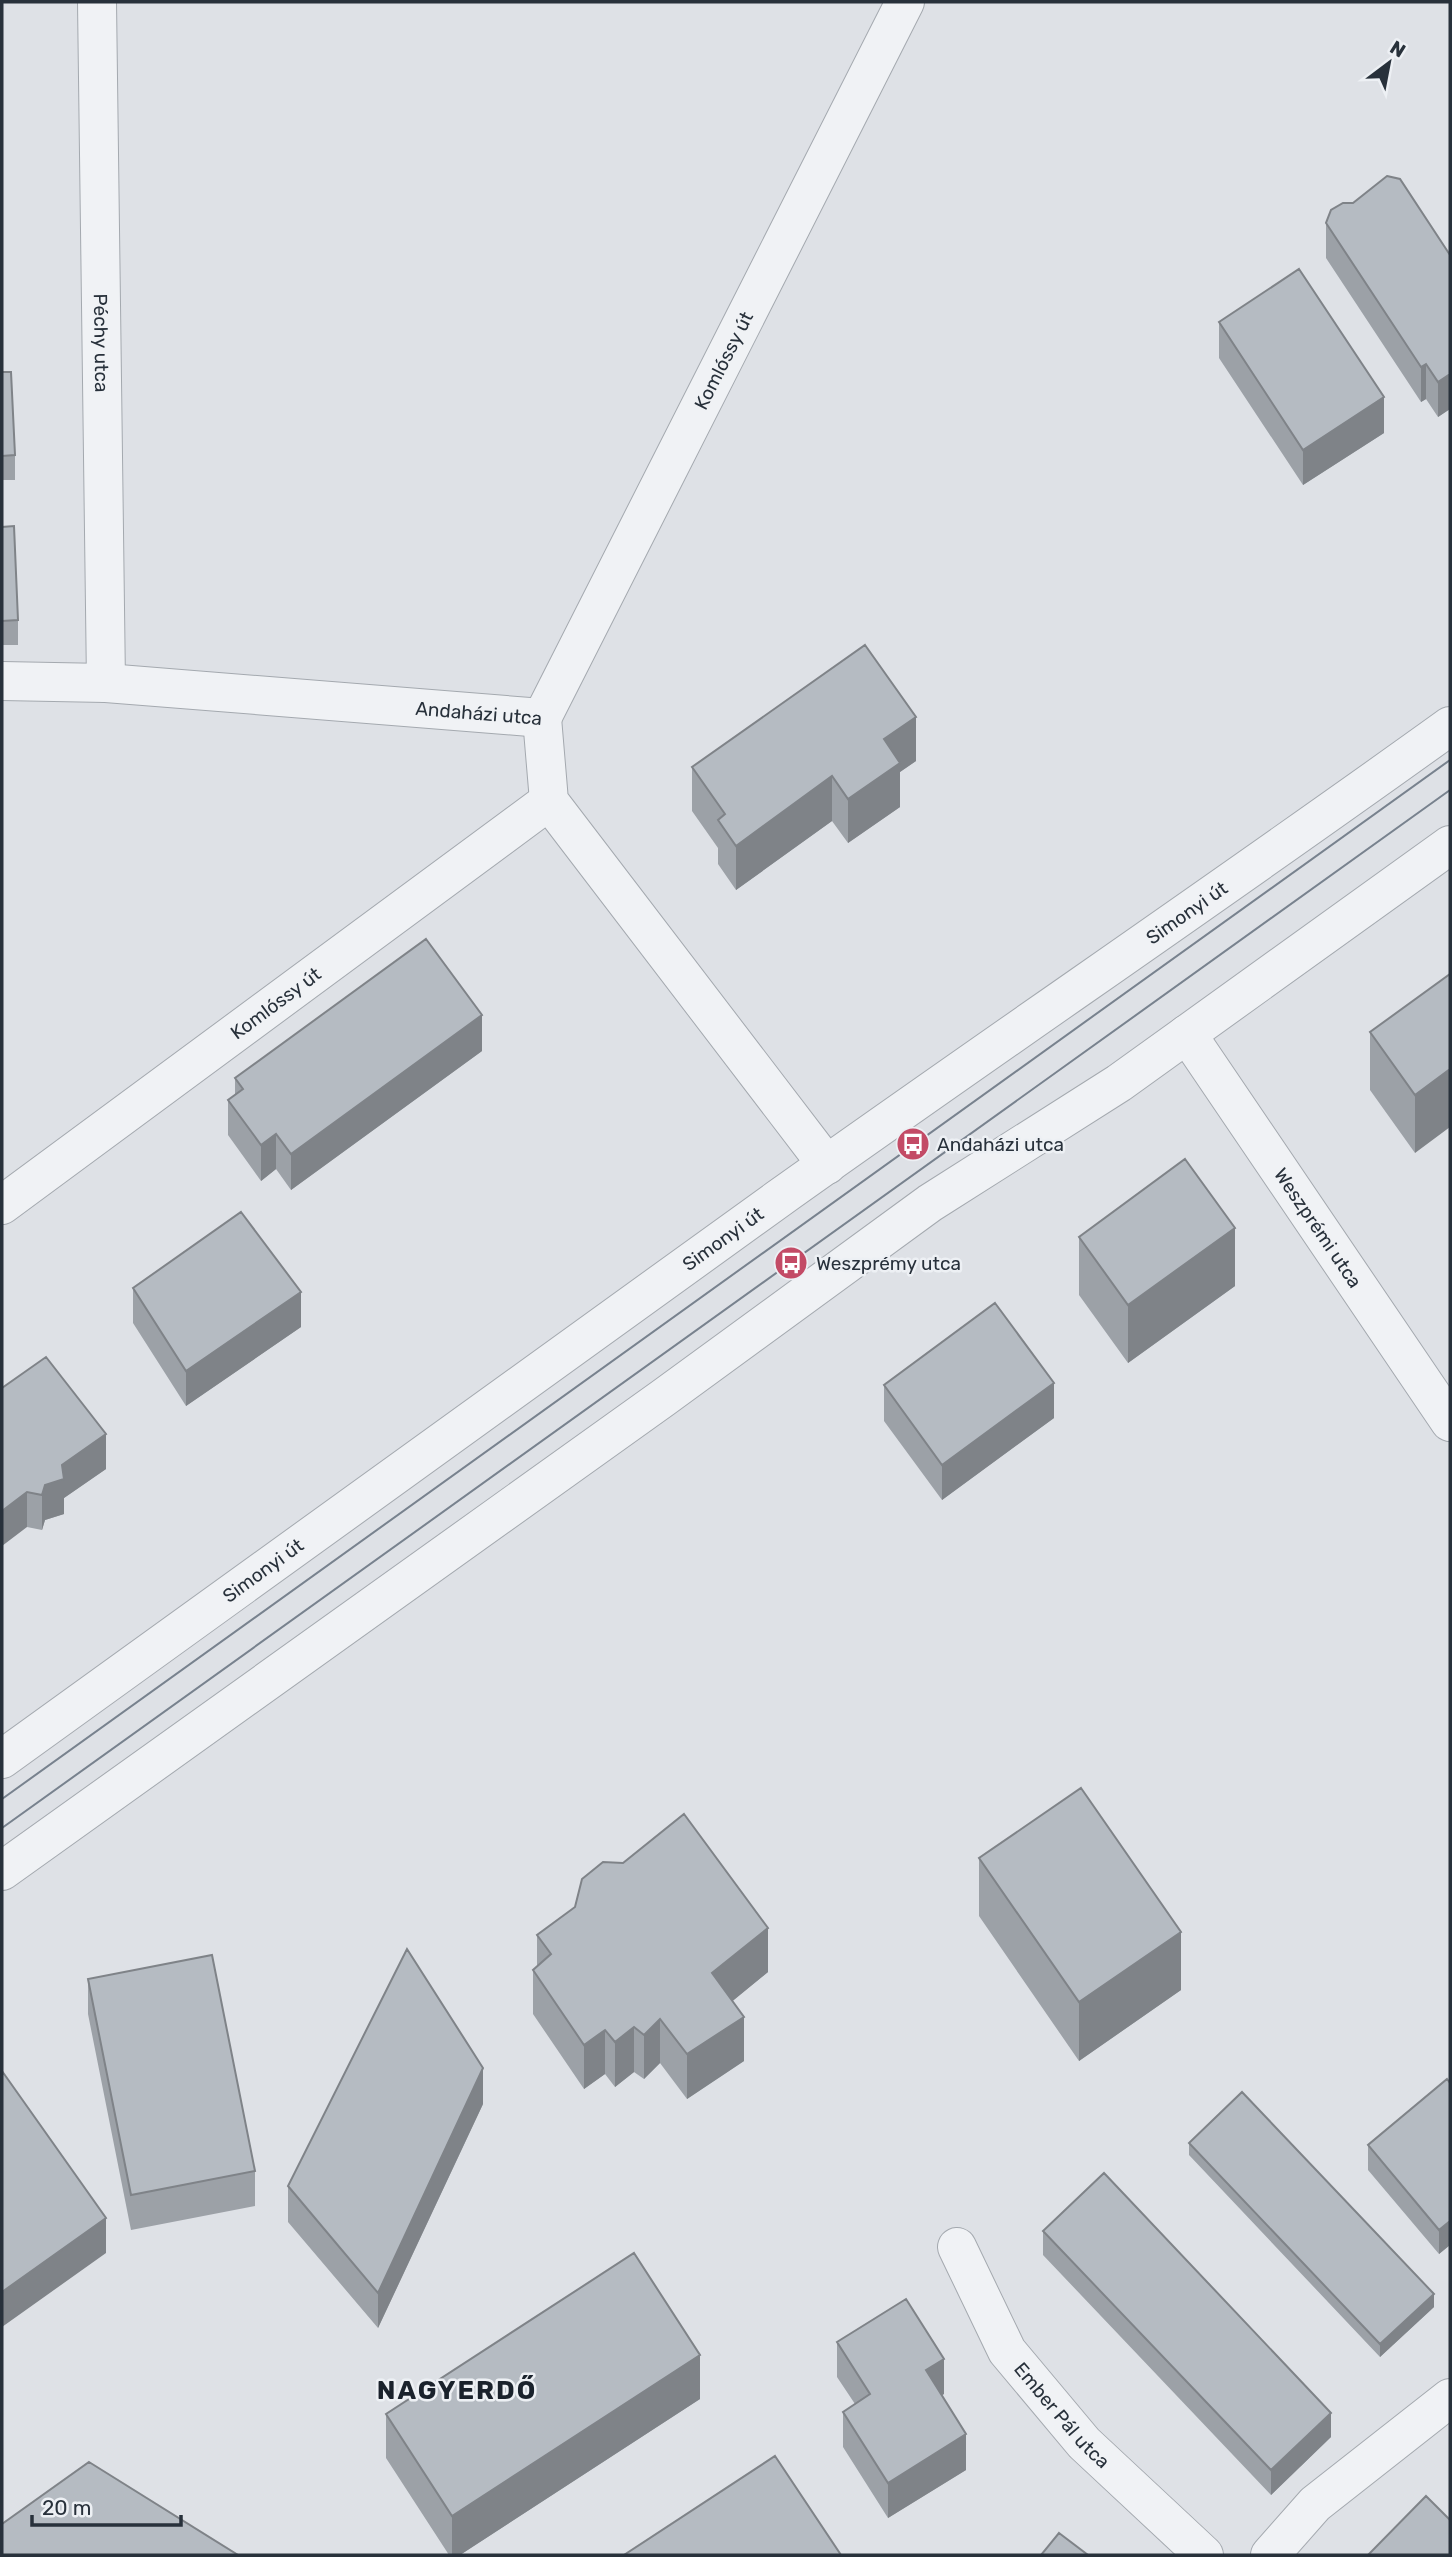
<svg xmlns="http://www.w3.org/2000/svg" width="1452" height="2557" viewBox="0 0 1452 2557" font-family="Rubik,sans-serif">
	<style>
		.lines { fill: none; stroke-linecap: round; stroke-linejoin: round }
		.minor-casing { stroke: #a4a9af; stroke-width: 40 }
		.tertiary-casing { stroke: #a4a9af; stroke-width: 40 }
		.minor { stroke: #f0f2f5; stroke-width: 38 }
		.tertiary { stroke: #f0f2f5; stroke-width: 38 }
		.tram { stroke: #78828e; stroke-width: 2 }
		.wall { fill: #9ca1a7 }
		.shaded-wall { fill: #7f8388 }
		.building { fill: #b5bbc2; stroke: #7f8388; stroke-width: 2 }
		.labels { text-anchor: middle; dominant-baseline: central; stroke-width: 5; stroke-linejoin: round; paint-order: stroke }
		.street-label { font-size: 19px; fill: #28313b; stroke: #edf0f4 }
		.poi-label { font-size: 19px; fill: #28313b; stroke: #edf0f4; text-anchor: start }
		.district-label { font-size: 26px; font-weight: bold; letter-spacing: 2px; fill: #1a222c; stroke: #edf0f4 }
	</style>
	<rect width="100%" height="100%" fill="#dee1e6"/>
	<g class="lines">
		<defs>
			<g id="minor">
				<path id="s1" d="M 97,2 L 106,683"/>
				<path id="s2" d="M 2,681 L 106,683 L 542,718"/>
				<path id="s3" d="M 542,718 L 905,2"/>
				<path d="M 542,718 L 549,801 L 827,1165"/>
				<path id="s4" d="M 1187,1034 L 1450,1422"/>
				<path id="s5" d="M 2,1205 L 549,801"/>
				<path id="s6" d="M 957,2247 L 1007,2351 L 1084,2443 L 1204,2555"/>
				<path d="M 1270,2555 L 1315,2504 L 1450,2398"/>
			</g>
			<g id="tertiary">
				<path id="s7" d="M 2,1759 C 260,1572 518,1385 778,1199 C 1001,1040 1228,886 1450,726"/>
				<path d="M 2,1871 L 663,1398 L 930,1203 L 1119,1083 L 1450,845"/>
			</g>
		</defs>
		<use href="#minor" class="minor-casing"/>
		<use href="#tertiary" class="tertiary-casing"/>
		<use href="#minor" class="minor"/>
		<use href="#tertiary" class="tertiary"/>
		<path class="tram" d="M 2,1799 L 1450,760
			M 2,1828 L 1450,790"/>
	</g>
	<path class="wall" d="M 1326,223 L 1450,255 L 1450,409 L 1438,417 L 1426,399 L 1421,402 L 1326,258 Z
		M 1219,322 L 1384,433 L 1303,485 L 1219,358 Z
		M 2,372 L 15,455 L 15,480 L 2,480 Z
		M 2,527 L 18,620 L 18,645 L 2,645 Z
		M 916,761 L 900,772 L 900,807 L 848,843 L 832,821 L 736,890 L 718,864 L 718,848 L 692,811 L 692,767 Z
		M 1450,974 L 1415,1153 L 1370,1090 L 1370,1032 Z
		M 482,1051 L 291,1190 L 276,1169 L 261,1181 L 228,1135 L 228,1100 L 235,1095 L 235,1078 Z
		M 1079,1237 L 1235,1286 L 1128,1363 L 1079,1295 Z
		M 133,1288 L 301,1327 L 186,1406 L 133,1323 Z
		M 884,1385 L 1054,1418 L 942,1500 L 884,1421 Z
		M 2,1388 L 106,1469 L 64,1498 L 64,1514 L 45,1520 L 42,1530 L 27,1527 Z
		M 979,1858 L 1181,1990 L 1079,2061 L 979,1916 Z
		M 537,1935 L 768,1972 L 732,2001 L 744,2061 L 687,2099 L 660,2063 L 644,2079 L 634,2072 L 615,2087 L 605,2074 L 584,2089 L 533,2014 L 533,1970 L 537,1966 Z
		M 88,1979 L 255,2171 L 255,2206 L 131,2230 L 88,2014 Z
		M 1450,2083 L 1450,2245 L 1439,2254 L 1368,2170 L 1368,2145 Z
		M 483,2104 L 378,2328 L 288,2222 L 288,2186 Z
		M 1189,2143 L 1434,2307 L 1380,2357 L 1189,2155 Z
		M 1043,2231 L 1331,2437 L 1271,2495 L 1043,2255 Z
		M 837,2342 L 944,2394 L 941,2395 L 966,2470 L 888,2518 L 843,2447 L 843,2412 L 855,2404 L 837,2377 Z
		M 700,2399 L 460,2555 L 449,2555 L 386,2458 L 386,2414 Z"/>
	<path class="shaded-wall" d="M 1426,364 L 1426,399 L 1421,402 L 1421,367 Z
		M 1450,374 L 1450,409 L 1438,417 L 1438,382 Z
		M 1384,397 L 1384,433 L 1303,485 L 1303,450 Z
		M 916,717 L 916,761 L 900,772 L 900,807 L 848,843 L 848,799 L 884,739 Z
		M 832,776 L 832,821 L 736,890 L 736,846 Z
		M 482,1015 L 482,1051 L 291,1190 L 291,1154 Z
		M 1450,1069 L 1450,1127 L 1415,1153 L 1415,1095 Z
		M 276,1134 L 276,1169 L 261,1181 L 261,1145 Z
		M 1235,1228 L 1235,1286 L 1128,1363 L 1128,1305 Z
		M 301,1292 L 301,1327 L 186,1406 L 186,1371 Z
		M 1054,1383 L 1054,1418 L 942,1500 L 942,1465 Z
		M 106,1434 L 106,1469 L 64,1498 L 64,1514 L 45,1520 L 42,1530 L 42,1495 L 45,1485 L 62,1465 Z
		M 27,1492 L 27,1527 L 2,1546 L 2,1511 Z
		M 768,1928 L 768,1972 L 712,2018 L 712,1973 Z
		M 1181,1932 L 1181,1990 L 1079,2061 L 1079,2002 Z
		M 744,2017 L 744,2061 L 687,2099 L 687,2054 Z
		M 660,2019 L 660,2063 L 644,2079 L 644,2035 Z
		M 634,2027 L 634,2072 L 615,2087 L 615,2042 Z
		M 605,2030 L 605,2074 L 584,2089 L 584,2045 Z
		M 483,2068 L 483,2104 L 378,2328 L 378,2293 Z
		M 106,2218 L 106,2253 L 2,2327 L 2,2292 Z
		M 1450,2221 L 1450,2245 L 1439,2254 L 1439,2230 Z
		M 1434,2294 L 1434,2307 L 1380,2357 L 1380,2344 Z
		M 700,2355 L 700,2399 L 460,2555 L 452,2555 L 452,2516 Z
		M 944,2359 L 944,2394 L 926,2405 L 926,2370 Z
		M 1331,2413 L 1331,2437 L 1271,2495 L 1271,2470 Z
		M 966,2434 L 966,2470 L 888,2518 L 888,2483 Z"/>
	<path class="building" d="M 1387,176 L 1400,179 L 1450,255 L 1450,374 L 1438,382 L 1426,364 L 1421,367 L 1326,223 L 1331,210 L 1343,203 L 1353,203 Z
		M 1299,269 L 1384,397 L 1303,450 L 1219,322 Z
		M 2,372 L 11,372 L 15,455 L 2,456 Z
		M 14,526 L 18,620 L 2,621 L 2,527 Z
		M 865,645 L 916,717 L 884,739 L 900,763 L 848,799 L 832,776 L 736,846 L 718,820 L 725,814 L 692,767 Z
		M 426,939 L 482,1015 L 291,1154 L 276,1134 L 261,1145 L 228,1100 L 243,1089 L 235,1078 Z
		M 1450,974 L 1450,1069 L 1415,1095 L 1370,1032 Z
		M 1185,1159 L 1235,1228 L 1128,1305 L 1079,1237 Z
		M 241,1212 L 301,1292 L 186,1371 L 133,1288 Z
		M 995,1303 L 1054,1383 L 942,1465 L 884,1385 Z
		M 46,1357 L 106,1434 L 62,1465 L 64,1479 L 45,1485 L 42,1495 L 27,1492 L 2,1511 L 2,1388 Z
		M 1081,1788 L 1181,1932 L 1079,2002 L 979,1858 Z
		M 684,1814 L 768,1928 L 712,1973 L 744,2017 L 687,2054 L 660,2019 L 644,2035 L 634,2027 L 615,2042 L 605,2030 L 584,2045 L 533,1970 L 551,1954 L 537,1935 L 575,1907 L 582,1879 L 603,1862 L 623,1863 Z
		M 407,1949 L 483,2068 L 378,2293 L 288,2186 Z
		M 212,1955 L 255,2171 L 131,2195 L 88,1979 Z
		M 2,2071 L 106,2218 L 2,2292 Z
		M 1447,2079 L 1450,2083 L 1450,2221 L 1439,2230 L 1368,2145 Z
		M 1242,2092 L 1434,2294 L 1380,2344 L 1189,2143 Z
		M 1104,2173 L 1331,2413 L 1271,2470 L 1043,2231 Z
		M 634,2253 L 700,2355 L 452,2516 L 386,2414 Z
		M 906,2299 L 944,2359 L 926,2370 L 966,2434 L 888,2483 L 843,2412 L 870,2394 L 837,2342 Z
		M 775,2456 L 841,2555 L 624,2555 Z
		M 89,2462 L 238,2555 L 2,2555 L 2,2524 Z
		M 1426,2496 L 1450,2520 L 1450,2555 L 1368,2555 Z
		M 1059,2533 L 1088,2555 L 1041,2555 Z"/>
	<defs>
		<symbol id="bus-disc" viewBox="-11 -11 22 22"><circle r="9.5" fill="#c34b66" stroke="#edf0f4"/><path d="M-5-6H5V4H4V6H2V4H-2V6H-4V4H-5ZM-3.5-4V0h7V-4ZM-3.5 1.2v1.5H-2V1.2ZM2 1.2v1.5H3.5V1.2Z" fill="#fff"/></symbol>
	</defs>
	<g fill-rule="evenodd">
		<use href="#bus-disc" x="894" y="1125" width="38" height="38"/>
		<use href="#bus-disc" x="772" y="1244" width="38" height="38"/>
	</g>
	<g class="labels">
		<g class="street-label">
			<text stroke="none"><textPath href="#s1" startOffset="341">Péchy utca</textPath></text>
			<text stroke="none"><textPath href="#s3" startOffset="401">Komlóssy út</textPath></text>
			<text stroke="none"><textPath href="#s2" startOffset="478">Andaházi utca</textPath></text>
			<text stroke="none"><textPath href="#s7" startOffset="1456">Simonyi út</textPath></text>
			<text stroke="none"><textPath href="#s5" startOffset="340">Komlóssy út</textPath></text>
			<text stroke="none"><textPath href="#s4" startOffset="234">Weszprémi utca</textPath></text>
			<text stroke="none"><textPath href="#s7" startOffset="889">Simonyi út</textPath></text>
			<text stroke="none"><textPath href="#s7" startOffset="322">Simonyi út</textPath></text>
			<text stroke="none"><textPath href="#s6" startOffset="200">Ember Pál utca</textPath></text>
		</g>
		<g class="poi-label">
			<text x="937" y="1144">Andaházi utca</text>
			<text x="816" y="1263">Weszprémy utca</text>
		</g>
		<g class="district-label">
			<text x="457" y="2390">NAGYERDŐ</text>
		</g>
	</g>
	<rect width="1452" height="2557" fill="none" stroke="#28313b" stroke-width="7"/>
	<g transform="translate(1389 63) rotate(32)" stroke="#edf0f4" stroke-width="5" paint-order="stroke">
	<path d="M0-5L12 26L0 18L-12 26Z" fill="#28313b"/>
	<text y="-10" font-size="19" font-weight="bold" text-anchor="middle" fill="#28313b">N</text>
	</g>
	<path d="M32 2515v10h149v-10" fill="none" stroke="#28313b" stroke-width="3.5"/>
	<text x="42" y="2515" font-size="21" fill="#28313b" stroke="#edf0f4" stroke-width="5" paint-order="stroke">20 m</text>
</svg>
